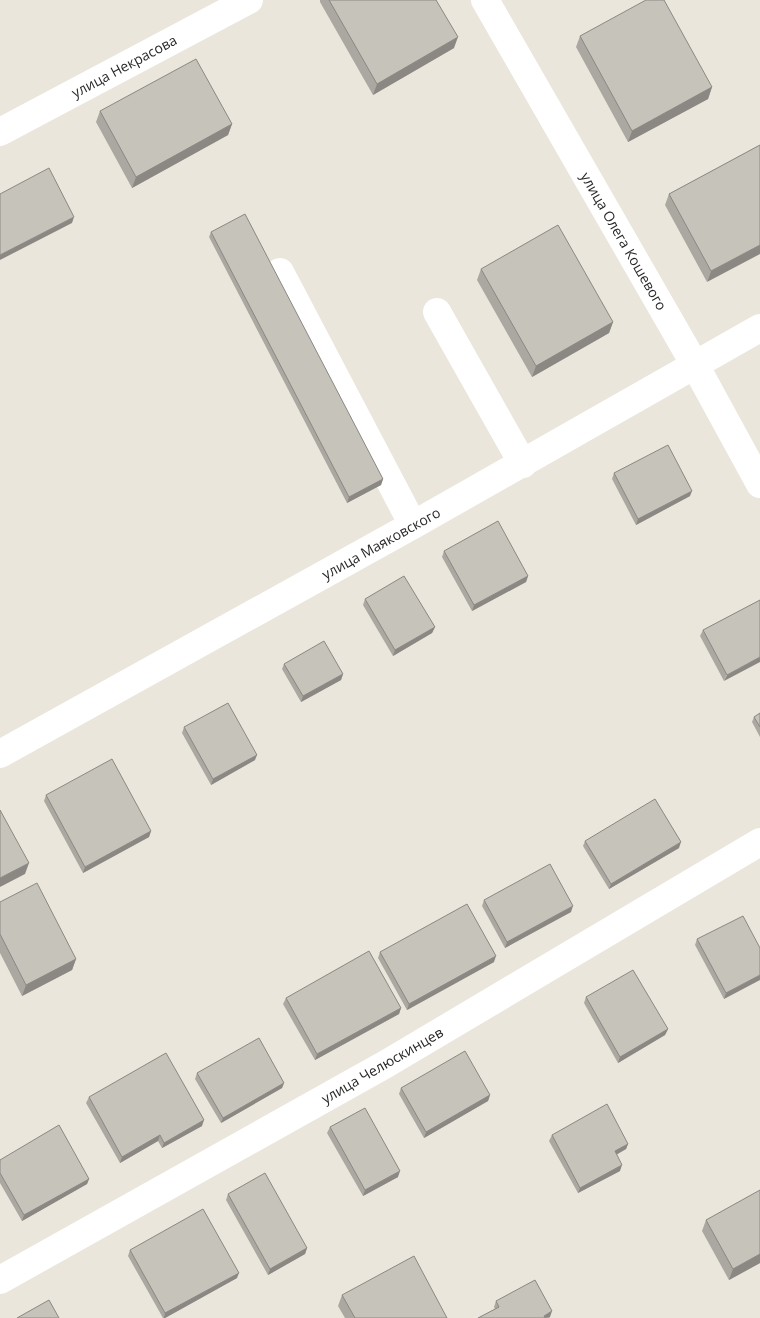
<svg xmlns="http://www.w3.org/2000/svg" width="760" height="1318" viewBox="0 0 760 1318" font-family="'Open Sans',sans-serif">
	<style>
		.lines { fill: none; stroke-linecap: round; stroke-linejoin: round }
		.minor { stroke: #fff; stroke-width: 28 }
		.wall { fill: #aaa8a1 }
		.shaded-wall { fill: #8b8883 }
		.building { fill: #c6c3bb; stroke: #8b8883 }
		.labels { text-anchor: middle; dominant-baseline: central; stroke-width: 4.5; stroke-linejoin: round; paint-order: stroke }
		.street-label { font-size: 14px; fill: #292929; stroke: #fff }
	</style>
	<rect width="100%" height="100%" fill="#ebe6dc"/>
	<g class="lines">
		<path class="minor" d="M 485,0 L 695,365 L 760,484
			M 0,132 L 249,0
			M 280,272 L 413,525
			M 437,312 L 523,464
			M 0,754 L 413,525 L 760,328
			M 0,1280 L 386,1064 L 760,842"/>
	</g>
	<path class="wall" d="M 320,0 L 436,0 L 454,48 L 373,95 L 320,2 Z
		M 580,36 L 712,87 L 708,99 L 628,142 L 576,47 Z
		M 100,111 L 232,124 L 228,135 L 132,188 L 96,122 Z
		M 760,145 L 707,282 L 665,205 L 669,194 Z
		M 211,232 L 383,479 L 381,485 L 347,503 L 209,237 Z
		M 481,269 L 613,322 L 609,333 L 532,377 L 477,280 Z
		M 614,473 L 690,496 L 636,525 L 612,479 Z
		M 444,551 L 528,576 L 526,582 L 472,611 L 442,557 Z
		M 365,599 L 435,627 L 432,633 L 393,656 L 363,605 Z
		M 760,600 L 724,681 L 700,636 L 703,630 Z
		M 284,664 L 343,674 L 341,680 L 301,702 L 282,669 Z
		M 760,713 L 760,737 L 752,722 L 754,717 Z
		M 184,727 L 255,760 L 211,785 L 182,733 Z
		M 46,795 L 151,831 L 149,837 L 83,873 L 44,801 Z
		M 585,841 L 679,848 L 609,889 L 583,846 Z
		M 484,900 L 571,912 L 505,948 L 482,906 Z
		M 0,902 L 76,959 L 72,970 L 22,996 L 0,953 Z
		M 697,939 L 760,948 L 724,999 L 695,945 Z
		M 380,952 L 494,962 L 407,1010 L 378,958 Z
		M 586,997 L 668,1029 L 665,1035 L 618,1063 L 584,1003 Z
		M 286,998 L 401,1008 L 399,1014 L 315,1060 L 283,1004 Z
		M 197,1073 L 284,1083 L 282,1088 L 221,1123 L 195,1079 Z
		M 401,1088 L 490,1095 L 488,1101 L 424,1138 L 399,1094 Z
		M 89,1097 L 202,1126 L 162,1148 L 158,1141 L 120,1163 L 86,1103 Z
		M 330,1127 L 398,1177 L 363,1196 L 327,1133 Z
		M 552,1135 L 628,1144 L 626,1149 L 616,1155 L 620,1171 L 578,1193 L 549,1141 Z
		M 0,1160 L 89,1179 L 87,1184 L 22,1221 L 0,1183 Z
		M 760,1191 L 760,1263 L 729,1280 L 702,1231 L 706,1220 Z
		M 228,1194 L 307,1248 L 305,1254 L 268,1275 L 226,1200 Z
		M 130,1250 L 237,1278 L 165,1318 L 163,1318 L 128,1256 Z
		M 342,1295 L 447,1318 L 345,1318 L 338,1306 Z
		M 496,1301 L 550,1317 L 549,1318 L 478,1318 L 495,1309 L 494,1307 Z"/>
	<path class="shaded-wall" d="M 458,37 L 454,48 L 373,95 L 377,84 Z
		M 712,87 L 708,99 L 628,142 L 632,131 Z
		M 232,124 L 228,135 L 132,188 L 136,177 Z
		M 74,217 L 72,223 L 0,260 L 0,255 Z
		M 760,245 L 760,254 L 707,282 L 711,271 Z
		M 613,322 L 609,333 L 532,377 L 536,366 Z
		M 383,479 L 381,485 L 347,503 L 349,497 Z
		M 692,491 L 690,496 L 636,525 L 638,519 Z
		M 528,576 L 526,582 L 472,611 L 474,605 Z
		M 435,627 L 432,633 L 393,656 L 395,650 Z
		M 760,657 L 760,662 L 724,681 L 727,675 Z
		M 343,674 L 341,680 L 301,702 L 303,696 Z
		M 257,755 L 255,760 L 211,785 L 213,779 Z
		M 151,831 L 149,837 L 83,873 L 85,867 Z
		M 681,842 L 679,848 L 609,889 L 611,884 Z
		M 29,863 L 25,874 L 0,887 L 0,878 Z
		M 573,906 L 571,912 L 505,948 L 507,942 Z
		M 496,956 L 494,962 L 407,1010 L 409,1004 Z
		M 76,959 L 72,970 L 22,996 L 26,985 Z
		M 760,975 L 760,980 L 724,999 L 726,993 Z
		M 401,1008 L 399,1014 L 315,1060 L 317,1054 Z
		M 668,1029 L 665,1035 L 618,1063 L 620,1057 Z
		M 284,1083 L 282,1088 L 221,1123 L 223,1118 Z
		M 490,1095 L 488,1101 L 424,1138 L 426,1132 Z
		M 204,1120 L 202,1126 L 162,1148 L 164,1143 Z
		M 160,1135 L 158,1141 L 120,1163 L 122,1157 Z
		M 628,1144 L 626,1149 L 612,1157 L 615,1151 Z
		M 622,1165 L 620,1171 L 578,1193 L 580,1188 Z
		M 400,1171 L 398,1177 L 363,1196 L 365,1190 Z
		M 89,1179 L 87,1184 L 22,1221 L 24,1215 Z
		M 307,1248 L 305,1254 L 268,1275 L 270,1269 Z
		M 760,1254 L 760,1263 L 729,1280 L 733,1269 Z
		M 239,1273 L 237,1278 L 165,1318 L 164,1318 L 165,1313 Z
		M 552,1311 L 550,1317 L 543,1318 L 544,1316 Z"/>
	<path class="building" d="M 329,0 L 436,0 L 458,37 L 377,84 Z
		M 646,0 L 664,0 L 712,87 L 632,131 L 580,36 Z
		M 196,59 L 232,124 L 136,177 L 100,111 Z
		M 760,145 L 760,245 L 711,271 L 669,194 Z
		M 49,168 L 74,217 L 0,255 L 0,194 Z
		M 245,214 L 383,479 L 349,497 L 211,232 Z
		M 558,225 L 613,322 L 536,366 L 481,269 Z
		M 668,445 L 692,491 L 638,519 L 614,473 Z
		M 498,521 L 528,576 L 474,605 L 444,551 Z
		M 404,576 L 435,627 L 395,650 L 365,599 Z
		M 760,600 L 760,657 L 727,675 L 703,630 Z
		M 324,641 L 343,674 L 303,696 L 284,664 Z
		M 228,703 L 257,755 L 213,779 L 184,727 Z
		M 760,713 L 760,727 L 754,717 Z
		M 112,759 L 151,831 L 85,867 L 46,795 Z
		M 655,799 L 681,842 L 611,884 L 585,841 Z
		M 0,810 L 29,863 L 0,878 Z
		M 550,864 L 573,906 L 507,942 L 484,900 Z
		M 37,883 L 76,959 L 26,985 L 0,934 L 0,902 Z
		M 467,904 L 496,956 L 409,1004 L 380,952 Z
		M 743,916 L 760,948 L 760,975 L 726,993 L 697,939 Z
		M 369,951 L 401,1008 L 317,1054 L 286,998 Z
		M 633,970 L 668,1029 L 620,1057 L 586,997 Z
		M 259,1038 L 284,1083 L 223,1118 L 197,1073 Z
		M 465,1051 L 490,1095 L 426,1132 L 401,1088 Z
		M 166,1053 L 204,1120 L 164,1143 L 160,1135 L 122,1157 L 89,1097 Z
		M 607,1104 L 628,1144 L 615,1151 L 622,1165 L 580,1188 L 552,1135 Z
		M 365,1108 L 400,1171 L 365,1190 L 330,1127 Z
		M 59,1125 L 89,1179 L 24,1215 L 0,1173 L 0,1160 Z
		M 265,1173 L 307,1248 L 270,1269 L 228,1194 Z
		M 760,1190 L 760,1254 L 733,1269 L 706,1220 Z
		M 203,1209 L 239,1273 L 165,1313 L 130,1250 Z
		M 414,1256 L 447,1318 L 355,1318 L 342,1295 Z
		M 535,1280 L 552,1311 L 544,1316 L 545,1318 L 478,1318 L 499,1307 L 496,1301 Z
		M 49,1300 L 59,1318 L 17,1318 Z"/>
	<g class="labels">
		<g class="street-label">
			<text transform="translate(124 66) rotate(-28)">улица Некрасова</text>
			<text transform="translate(624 241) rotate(60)">улица Олега Кошевого</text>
			<text transform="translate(381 543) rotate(-29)">улица Маяковского</text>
			<text transform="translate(382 1065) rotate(-30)">улица Челюскинцев</text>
		</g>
	</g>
</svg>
